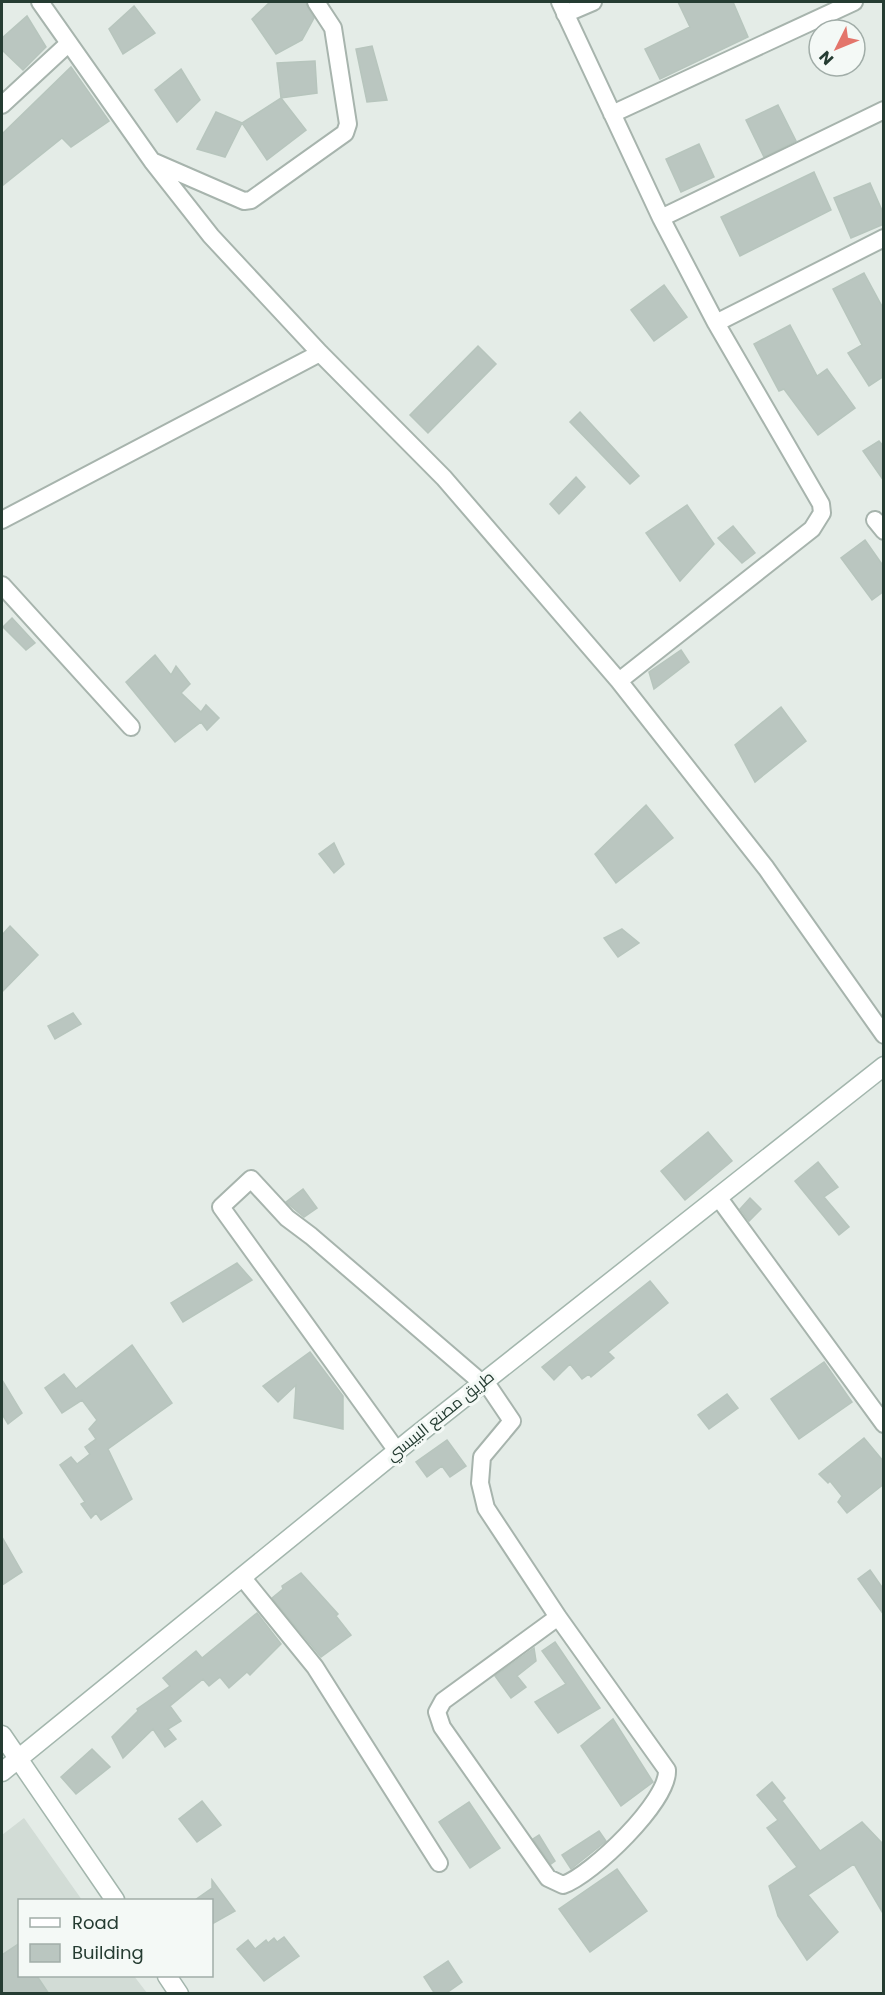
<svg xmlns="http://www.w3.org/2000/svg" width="885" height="1995" viewBox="0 0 885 1995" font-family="Poppins,Cairo,sans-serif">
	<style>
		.built { fill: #d2dcd6 }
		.building { fill: #bac6c0; stroke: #b7c5bd; stroke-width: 1.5 }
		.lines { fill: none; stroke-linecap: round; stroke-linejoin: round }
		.street-casing { stroke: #a7b4ad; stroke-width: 20 }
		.secondary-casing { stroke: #a3b6ad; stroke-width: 21 }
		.street { stroke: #fff; stroke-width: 16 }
		.secondary { stroke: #fff; stroke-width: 18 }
		.labels { text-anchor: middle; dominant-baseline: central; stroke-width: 6; stroke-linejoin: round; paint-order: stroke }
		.street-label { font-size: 16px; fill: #253c32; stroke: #f4f9f6 }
	</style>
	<rect width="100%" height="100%" fill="#e4ece7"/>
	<path class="built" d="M 24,1818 L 82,1900 L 20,1900 L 20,1976 L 134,1976 L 147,1993 L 2,1993 L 2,1835 Z"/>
	<path class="building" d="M 270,2 L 305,2 L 314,18 L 302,40 L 276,54 L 252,19 Z
		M 678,2 L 733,2 L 748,37 L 660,79 L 645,49 L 690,27 Z
		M 134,6 L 155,33 L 123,54 L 109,29 Z
		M 27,16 L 46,47 L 23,70 L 2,50 L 2,38 Z
		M 372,46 L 387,100 L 367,102 L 356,49 Z
		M 315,61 L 317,93 L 281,98 L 277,63 Z
		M 71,67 L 109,121 L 71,147 L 62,138 L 2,186 L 2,134 Z
		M 181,69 L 200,100 L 177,122 L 155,90 Z
		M 281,98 L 306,130 L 267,160 L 242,123 Z
		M 778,105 L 796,141 L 764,157 L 746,120 Z
		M 216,112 L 242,123 L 225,157 L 197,149 Z
		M 699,144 L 714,177 L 681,192 L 666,159 Z
		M 814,172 L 831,210 L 740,256 L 721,217 Z
		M 870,183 L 884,215 L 884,224 L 851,238 L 834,198 Z
		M 864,273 L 884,310 L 884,376 L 869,386 L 848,353 L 862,345 L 833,289 Z
		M 664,285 L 687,317 L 654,341 L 631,310 Z
		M 790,325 L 817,376 L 827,369 L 855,408 L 818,435 L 784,389 L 779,391 L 754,344 Z
		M 478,346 L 496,364 L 428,433 L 410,415 Z
		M 580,412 L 639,476 L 630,484 L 570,422 Z
		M 879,441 L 884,447 L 884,481 L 863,451 Z
		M 576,477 L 585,487 L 559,514 L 550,504 Z
		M 687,505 L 714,544 L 680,581 L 646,533 Z
		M 733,526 L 755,553 L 742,563 L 718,538 Z
		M 865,540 L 884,567 L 884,591 L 872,600 L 841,558 Z
		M 12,618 L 35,643 L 26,650 L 3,627 Z
		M 681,650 L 689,662 L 654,689 L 649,672 Z
		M 155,655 L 171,675 L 176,666 L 190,684 L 181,693 L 201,712 L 206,705 L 219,718 L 207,730 L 201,722 L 175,742 L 126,682 Z
		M 781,707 L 806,741 L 755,782 L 735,745 Z
		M 646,805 L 673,838 L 616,883 L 595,854 Z
		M 334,843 L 344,864 L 334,873 L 319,854 Z
		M 10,926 L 38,955 L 2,992 L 2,935 Z
		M 622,929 L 639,943 L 618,957 L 604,938 Z
		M 73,1013 L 81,1024 L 55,1039 L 48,1026 Z
		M 708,1132 L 732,1161 L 685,1200 L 661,1171 Z
		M 818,1162 L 838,1187 L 824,1197 L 849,1227 L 839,1235 L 795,1181 Z
		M 303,1189 L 317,1208 L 304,1217 L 286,1202 Z
		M 750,1198 L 761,1209 L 749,1221 L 740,1209 Z
		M 237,1263 L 252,1280 L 183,1322 L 171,1303 Z
		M 650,1281 L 668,1303 L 608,1352 L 614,1358 L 591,1377 L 589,1374 L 582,1379 L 570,1364 L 554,1380 L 542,1367 Z
		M 132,1345 L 172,1403 L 108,1449 L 132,1499 L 101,1520 L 96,1513 L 91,1518 L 81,1504 L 85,1502 L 60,1465 L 71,1457 L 77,1464 L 90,1454 L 85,1447 L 96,1439 L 89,1429 L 97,1420 L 82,1400 L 62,1413 L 45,1388 L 64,1374 L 76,1389 Z
		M 310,1352 L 343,1396 L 343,1429 L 294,1418 L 296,1385 L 278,1402 L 263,1386 Z
		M 824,1362 L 852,1402 L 799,1439 L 771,1399 Z
		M 2,1380 L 22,1413 L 8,1424 L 2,1414 Z
		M 727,1394 L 738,1408 L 709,1429 L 698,1415 Z
		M 864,1438 L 884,1462 L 884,1484 L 847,1513 L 838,1502 L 842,1496 L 830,1481 L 828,1483 L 819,1474 Z
		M 447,1440 L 466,1466 L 450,1477 L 442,1466 L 427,1477 L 416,1462 Z
		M 2,1537 L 22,1572 L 2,1585 Z
		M 870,1570 L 884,1590 L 884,1615 L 858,1579 Z
		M 301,1573 L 338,1614 L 336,1616 L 351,1635 L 321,1657 L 272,1598 L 283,1589 L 282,1586 Z
		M 257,1613 L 281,1644 L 250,1675 L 247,1672 L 229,1688 L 220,1677 L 209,1686 L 203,1679 L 170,1706 L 181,1721 L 168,1729 L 176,1739 L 165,1747 L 153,1729 L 123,1758 L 112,1737 L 138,1711 L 137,1709 L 170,1686 L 163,1678 L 196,1651 L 202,1658 Z
		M 555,1642 L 600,1708 L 558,1733 L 535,1702 L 566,1684 L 542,1651 Z
		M 534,1648 L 536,1661 L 517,1676 L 526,1687 L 511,1698 L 495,1676 Z
		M 613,1719 L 653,1782 L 621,1806 L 581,1746 Z
		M 92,1749 L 110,1767 L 76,1794 L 61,1777 Z
		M 772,1782 L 785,1798 L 782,1801 L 820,1851 L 862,1822 L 884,1845 L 884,1915 L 854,1864 L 808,1895 L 838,1932 L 807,1960 L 778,1916 L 769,1886 L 797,1867 L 767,1828 L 778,1820 L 757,1795 Z
		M 202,1801 L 221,1825 L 197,1842 L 179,1819 Z
		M 469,1802 L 500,1848 L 470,1868 L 439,1822 Z
		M 599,1831 L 606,1841 L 571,1869 L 562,1855 Z
		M 539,1835 L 555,1861 L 551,1864 L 533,1839 Z
		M 617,1869 L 647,1911 L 590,1952 L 559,1909 Z
		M 212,1880 L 235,1911 L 212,1924 L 212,1900 L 195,1900 L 212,1888 Z
		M 284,1937 L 299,1956 L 264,1981 L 237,1949 L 248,1940 L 255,1949 L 266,1940 L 268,1943 L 274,1938 L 277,1942 Z
		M 20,1943 L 20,1976 L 37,1976 L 49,1994 L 2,1994 L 2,1955 Z
		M 448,1961 L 462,1982 L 445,1994 L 435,1994 L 424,1977 Z"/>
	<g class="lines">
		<defs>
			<path id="street" d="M 40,2 L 152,161 L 211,236 L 320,353 L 444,478 L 619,681 L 766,868 L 884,1035
				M 560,2 L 661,218 L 716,323 L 821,504 L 822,513 L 812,529 L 619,681
				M 565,14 L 593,2
				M 2,105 L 69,43
				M 612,114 L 854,2
				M 152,161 L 244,201 L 251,200 L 345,133 L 348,124 L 333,28 L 316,2
				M 661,218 L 884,110
				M 716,323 L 884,238
				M 2,520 L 320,353
				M 875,520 L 884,531
				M 2,585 L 131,727
				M 718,1197 L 884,1424
				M 485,1381 L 512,1421 L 482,1457 L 480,1483 L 486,1508 L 558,1617 L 667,1770 C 669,1801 592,1875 563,1885 L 548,1878 L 442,1727 L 437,1712 L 443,1701 L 558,1617
				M 397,1451 L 221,1207 L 251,1179 L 287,1218 L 311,1236 L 482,1383
				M 242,1577 L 315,1667 L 439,1863"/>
			<path id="secondary" d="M 2,1735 L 115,1900
				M 2,1772 L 413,1438 L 884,1066
				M 167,1976 L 179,1994"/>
		</defs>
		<use href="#street" class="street-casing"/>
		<use href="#secondary" class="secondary-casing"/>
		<use href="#street" class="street"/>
		<use href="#secondary" class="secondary"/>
	</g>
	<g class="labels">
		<g class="street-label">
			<text transform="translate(440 1416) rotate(-39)">طريق مصنع البيبسي</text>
		</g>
	</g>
	<rect width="885" height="1995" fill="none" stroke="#253c32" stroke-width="6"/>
	<rect x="18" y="1899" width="195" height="78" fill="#f4f9f6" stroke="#a1ada8" stroke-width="1.5"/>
	<rect x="30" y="1918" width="30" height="9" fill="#ffffff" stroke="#a1ada8" stroke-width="1.5"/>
	<text x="72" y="1929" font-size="18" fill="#253c32">Road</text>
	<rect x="30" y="1944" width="30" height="18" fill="#bac6c0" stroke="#a1ada8" stroke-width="1.5"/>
	<text x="72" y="1959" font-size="18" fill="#253c32">Building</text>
	<g transform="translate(837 48) rotate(227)"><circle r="28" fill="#f4f9f6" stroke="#a1ada8" stroke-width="1.5"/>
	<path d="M0-4.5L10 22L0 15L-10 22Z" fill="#e3756b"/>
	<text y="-9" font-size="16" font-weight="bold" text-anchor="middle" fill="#253c32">N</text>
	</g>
</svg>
